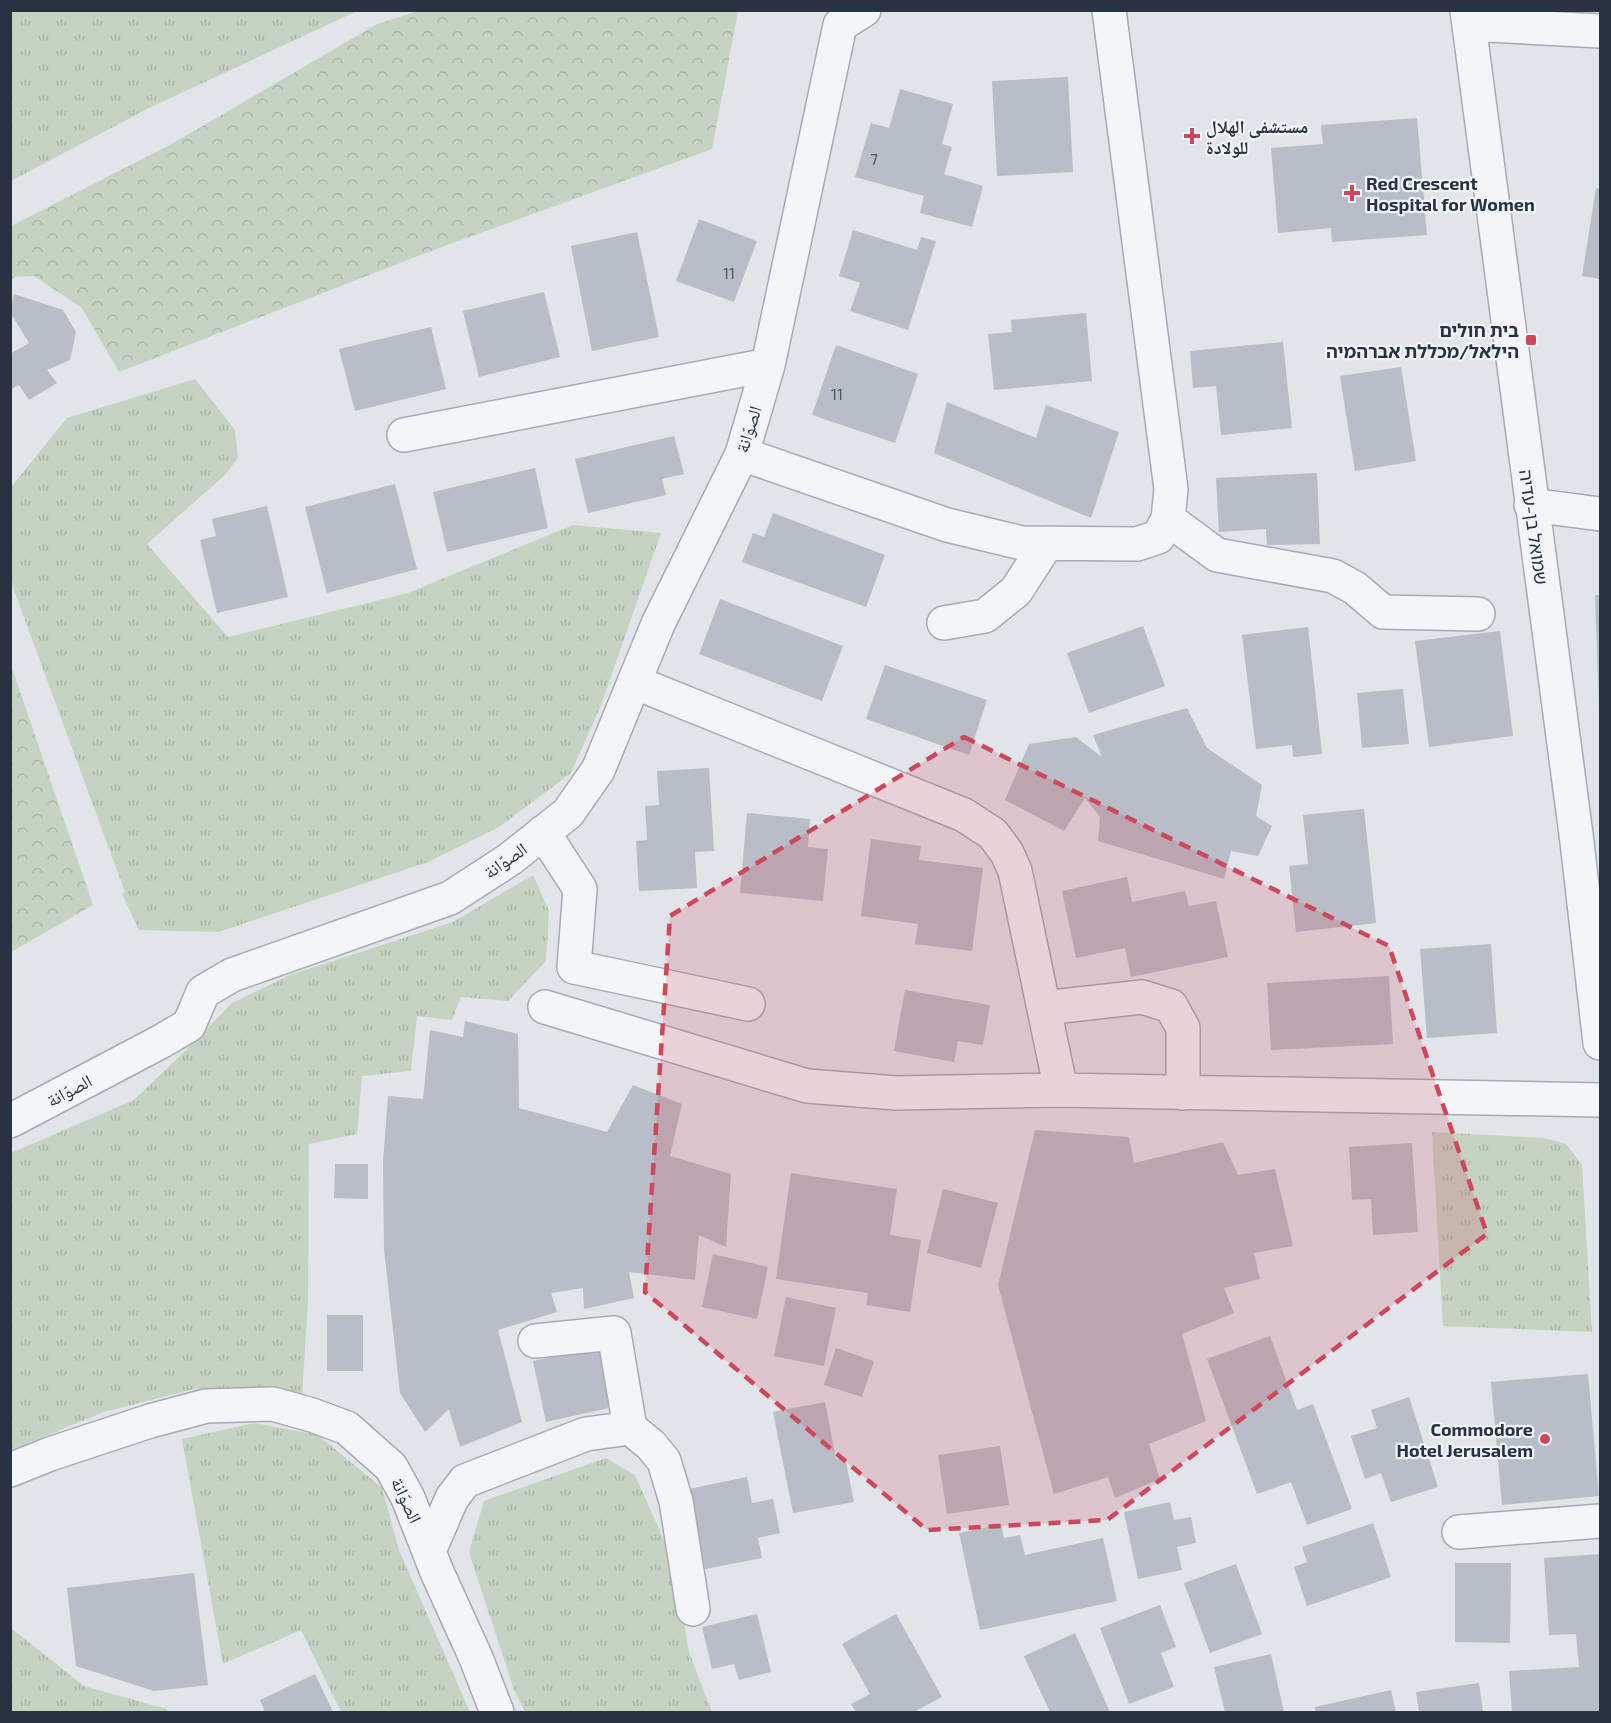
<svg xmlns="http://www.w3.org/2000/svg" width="1611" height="1723" viewBox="0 0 1611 1723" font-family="'Exo 2','Noto Naskh Arabic','Noto Sans Hebrew',sans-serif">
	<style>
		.grass { fill: url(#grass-tufts) }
		.forest { fill: url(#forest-crowns) }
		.building { fill: #b8bdc6 }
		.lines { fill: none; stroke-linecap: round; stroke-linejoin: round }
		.minor-casing { stroke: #a6abb3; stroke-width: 36 }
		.minor { stroke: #f3f5f8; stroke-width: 33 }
		.marked { fill: #cd475d; fill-opacity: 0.2; stroke: #cd475d; stroke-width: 4.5; stroke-dasharray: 12 8; stroke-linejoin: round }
		.poi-dot { fill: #cd475d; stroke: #f0f3f7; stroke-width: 2 }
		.labels { text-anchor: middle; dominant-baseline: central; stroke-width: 4.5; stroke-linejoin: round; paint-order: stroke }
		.number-label { font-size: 15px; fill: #4d5562 }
		.poi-label { font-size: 18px; font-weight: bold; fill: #293241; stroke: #f0f3f7; text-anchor: start }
		.street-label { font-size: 18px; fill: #293241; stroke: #f0f3f7 }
	</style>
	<defs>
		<pattern id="grass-tufts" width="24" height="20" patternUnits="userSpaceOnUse" patternTransform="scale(1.5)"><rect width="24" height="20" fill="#c6d3c2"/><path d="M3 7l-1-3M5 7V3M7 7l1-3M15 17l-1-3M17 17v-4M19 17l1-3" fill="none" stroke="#aab6a8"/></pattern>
		<pattern id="forest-crowns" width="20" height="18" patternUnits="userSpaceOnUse" patternTransform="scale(1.5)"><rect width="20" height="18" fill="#c6d3c2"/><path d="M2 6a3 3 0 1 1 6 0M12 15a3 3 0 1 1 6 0" fill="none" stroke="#aab6a8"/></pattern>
	</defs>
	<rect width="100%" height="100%" fill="#e1e4e9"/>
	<path class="grass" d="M 11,10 L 357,10 L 357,11 L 147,109 L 11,181 Z
		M 195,379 L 235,430 L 238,458 L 225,475 L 147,544 L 228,637 L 408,593 L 573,525 L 661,533 L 601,705 L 571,773 L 499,827 L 428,862 L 219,932 L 139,930 L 122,894 L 125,892 L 11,582 L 11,487 L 67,418 Z
		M 533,875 L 549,911 L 546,961 L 508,1001 L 461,997 L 452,1020 L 417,1016 L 411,1071 L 362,1076 L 357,1134 L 309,1144 L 308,1301 L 302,1397 L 194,1389 L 104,1412 L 11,1450 L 11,1153 L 134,1100 L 183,1053 L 232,1003 L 290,975 L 453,922 Z
		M 1432,1132 L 1544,1138 L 1566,1144 L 1582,1165 L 1592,1332 L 1443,1326 Z
		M 254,1423 L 318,1435 L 382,1488 L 399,1550 L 470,1712 L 341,1712 L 301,1630 L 223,1664 L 182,1439 Z
		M 606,1458 L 635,1475 L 674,1563 L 689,1652 L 712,1712 L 525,1712 L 514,1690 L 469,1552 L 484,1501 Z
		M 11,1628 L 84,1686 L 167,1709 L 168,1712 L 11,1712 Z"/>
	<path class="forest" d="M 421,10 L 738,11 L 712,149 L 431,251 L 119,372 L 82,308 L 34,276 L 15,277 L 11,281 L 11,226 L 170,145 L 377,24 Z
		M 11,665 L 93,905 L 11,952 L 10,952 Z"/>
	<path class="building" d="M 1068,77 L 1073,172 L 997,176 L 992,81 Z
		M 900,89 L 953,104 L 942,144 L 952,147 L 944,174 L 983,186 L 972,227 L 920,213 L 924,196 L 855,177 L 871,123 L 889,128 Z
		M 1417,118 L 1427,235 L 1332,242 L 1331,228 L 1278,233 L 1271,148 L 1323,144 L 1321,125 Z
		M 1596,188 L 1600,189 L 1600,279 L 1582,276 Z
		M 699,219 L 757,241 L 734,302 L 676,281 Z
		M 853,230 L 917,250 L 921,237 L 936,241 L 908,330 L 850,311 L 860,283 L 839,276 Z
		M 637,232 L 659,337 L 592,351 L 571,246 Z
		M 544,292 L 560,357 L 479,377 L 463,311 Z
		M 14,294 L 63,310 L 76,332 L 70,360 L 47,370 L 57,383 L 29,400 L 19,385 L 10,390 L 10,354 L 29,343 L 10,312 Z
		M 1086,313 L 1092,381 L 994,390 L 988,334 L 1012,332 L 1011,320 Z
		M 431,327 L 446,389 L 355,411 L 339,349 Z
		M 1283,342 L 1292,428 L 1221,435 L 1216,386 L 1193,388 L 1190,351 Z
		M 836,345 L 918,374 L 895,443 L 812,415 Z
		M 1401,367 L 1416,461 L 1355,471 L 1340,376 Z
		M 947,402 L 1036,438 L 1046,405 L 1119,432 L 1091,518 L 934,453 Z
		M 674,436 L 684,474 L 662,479 L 666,495 L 588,513 L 575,459 Z
		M 535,468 L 548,528 L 447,552 L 433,492 Z
		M 1317,473 L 1320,544 L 1267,545 L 1266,529 L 1219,532 L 1216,478 Z
		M 395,484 L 417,569 L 327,593 L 305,507 Z
		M 267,506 L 288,597 L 217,613 L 200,540 L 216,536 L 212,519 Z
		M 773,513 L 885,555 L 866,607 L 742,562 L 753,533 L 764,537 Z
		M 1595,595 L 1600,595 L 1600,707 L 1599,707 Z
		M 720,599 L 843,646 L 822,701 L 699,654 Z
		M 1143,626 L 1165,686 L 1089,713 L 1067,653 Z
		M 1308,627 L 1322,754 L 1293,757 L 1292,745 L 1256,749 L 1242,635 Z
		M 1500,631 L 1513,736 L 1429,747 L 1415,641 Z
		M 885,665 L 987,700 L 969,755 L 866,719 Z
		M 1403,689 L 1409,744 L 1362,748 L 1357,693 Z
		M 1187,708 L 1207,748 L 1262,785 L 1256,816 L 1272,826 L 1258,856 L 1231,851 L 1224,879 L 1098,841 L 1100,817 L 1085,798 L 1064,831 L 1005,800 L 1029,744 L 1076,737 L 1102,757 L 1093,735 Z
		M 709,768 L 714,851 L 695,852 L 697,888 L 639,891 L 636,841 L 647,840 L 645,806 L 659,805 L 657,771 Z
		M 1364,809 L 1376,923 L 1296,932 L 1289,866 L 1308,864 L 1303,815 Z
		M 747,813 L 810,819 L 808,847 L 828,849 L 823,901 L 740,893 Z
		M 871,839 L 921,846 L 919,860 L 983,868 L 972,951 L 915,944 L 918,924 L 861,916 Z
		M 1127,877 L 1132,902 L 1185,891 L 1189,906 L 1216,901 L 1228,957 L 1131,977 L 1125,948 L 1076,958 L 1062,891 Z
		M 1491,944 L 1497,1033 L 1427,1038 L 1420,949 Z
		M 1389,976 L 1393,1044 L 1271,1050 L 1267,983 Z
		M 905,990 L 990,1005 L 983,1045 L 958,1041 L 954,1062 L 894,1051 Z
		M 465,1021 L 518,1034 L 519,1108 L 607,1132 L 633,1085 L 682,1104 L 670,1156 L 731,1174 L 726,1247 L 699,1235 L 695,1280 L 629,1272 L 634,1298 L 584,1309 L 583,1288 L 551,1293 L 557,1312 L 498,1330 L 522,1422 L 460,1447 L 449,1409 L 425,1432 L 400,1393 L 384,1249 L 383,1162 L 388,1096 L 423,1099 L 430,1030 L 463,1037 Z
		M 1035,1130 L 1129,1137 L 1134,1163 L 1223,1142 L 1238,1175 L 1275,1169 L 1293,1246 L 1254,1253 L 1260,1279 L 1224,1288 L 1234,1313 L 1182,1334 L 1206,1421 L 1149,1444 L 1160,1479 L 1115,1498 L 1108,1477 L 1054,1494 L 998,1285 Z
		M 1412,1143 L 1418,1232 L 1373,1235 L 1371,1199 L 1352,1200 L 1349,1147 Z
		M 335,1164 L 368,1164 L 368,1199 L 334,1198 Z
		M 791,1173 L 897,1189 L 890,1235 L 921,1240 L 910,1312 L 866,1305 L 868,1293 L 776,1279 Z
		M 943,1189 L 998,1203 L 981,1268 L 927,1253 Z
		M 713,1254 L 768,1267 L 757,1319 L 702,1307 Z
		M 786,1297 L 836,1308 L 824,1366 L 774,1356 Z
		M 327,1315 L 363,1315 L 363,1371 L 327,1371 Z
		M 1270,1336 L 1297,1410 L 1313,1404 L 1352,1509 L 1307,1525 L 1291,1482 L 1257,1494 L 1207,1359 Z
		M 606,1346 L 618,1406 L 546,1422 L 533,1361 Z
		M 836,1348 L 874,1361 L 862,1397 L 824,1385 Z
		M 1588,1374 L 1599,1496 L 1502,1505 L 1491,1382 Z
		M 1409,1397 L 1438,1487 L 1391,1502 L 1381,1473 L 1365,1479 L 1351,1436 L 1377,1428 L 1371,1410 Z
		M 825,1402 L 836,1459 L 845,1457 L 854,1502 L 793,1513 L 773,1412 Z
		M 1000,1446 L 1009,1505 L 947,1514 L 938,1455 Z
		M 747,1477 L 752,1503 L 773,1499 L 780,1533 L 758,1538 L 762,1558 L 705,1569 L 689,1489 Z
		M 1170,1502 L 1174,1520 L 1191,1517 L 1196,1543 L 1177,1547 L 1182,1570 L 1138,1579 L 1124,1512 Z
		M 1373,1523 L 1391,1577 L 1307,1606 L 1294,1567 L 1307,1562 L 1302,1547 Z
		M 1001,1524 L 1004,1538 L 1020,1535 L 1025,1555 L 1103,1538 L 1117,1601 L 980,1630 L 959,1533 Z
		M 1600,1554 L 1600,1712 L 1512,1712 L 1509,1671 L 1579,1667 L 1576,1634 L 1549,1635 L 1544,1558 Z
		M 1455,1563 L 1511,1563 L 1510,1643 L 1455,1642 Z
		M 1236,1564 L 1262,1634 L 1210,1653 L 1184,1583 Z
		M 194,1573 L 208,1685 L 154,1691 L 76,1666 L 67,1588 Z
		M 1160,1605 L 1176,1647 L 1161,1653 L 1174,1687 L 1129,1704 L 1100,1628 Z
		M 757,1614 L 771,1672 L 739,1680 L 734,1664 L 712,1669 L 702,1627 Z
		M 896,1614 L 942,1697 L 914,1712 L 856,1712 L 851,1704 L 870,1694 L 842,1644 Z
		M 1075,1633 L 1110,1712 L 1050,1712 L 1024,1656 Z
		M 1271,1654 L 1284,1712 L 1225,1712 L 1214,1667 Z
		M 315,1674 L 333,1712 L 265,1712 L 260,1700 Z
		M 1479,1683 L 1483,1712 L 1419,1712 L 1416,1692 Z
		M 1391,1690 L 1396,1712 L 1316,1712 L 1315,1707 Z"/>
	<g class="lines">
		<defs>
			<path id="minor" d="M 1467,10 L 1577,842 L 1600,1043
				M 1469,24 L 1600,31
				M 404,435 L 768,365
				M 742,454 L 947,525 L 1022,543 L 1137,544 L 1158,537 L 1168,519 L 1171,489 L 1109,10
				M 1531,505 L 1600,514
				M 1168,519 L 1217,555 L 1333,576 L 1355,588 L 1383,612 L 1478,614
				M 944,623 L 985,616 L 1016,591 L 1047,543
				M 634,682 L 964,815 L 993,834 L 1007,853 L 1015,871 L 1061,1090
				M 543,832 L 580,889 L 574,967 L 748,1004
				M 545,1007 L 807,1086 L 896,1093 L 1061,1090 L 1600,1100
				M 1044,1008 L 1142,997 L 1171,1006 L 1183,1028 L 1183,1093
				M 10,1121 L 162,1041 L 189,1025 L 203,992 L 232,975 L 450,898 L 510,859 L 568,813 L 598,770 L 658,624 L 742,454 L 768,365 L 840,25 L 864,10
				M 535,1341 L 614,1333 L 630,1428
				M 10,1470 L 50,1454 L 150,1421 L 206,1406 L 273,1404 L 312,1415 L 347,1428 L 391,1467 L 408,1498 L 437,1572 L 476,1658 L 497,1712
				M 1459,1532 L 1600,1521
				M 429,1551 L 452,1498 L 465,1481 L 586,1434 L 630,1428 L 651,1445 L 664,1461 L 676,1501 L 693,1609"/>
		</defs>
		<use href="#minor" class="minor-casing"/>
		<use href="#minor" class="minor"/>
	</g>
	<path class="marked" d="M 964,737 L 1389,946 L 1487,1234 L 1107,1520 L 927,1530 L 645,1292 L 670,916 Z"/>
	<g class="poi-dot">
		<path d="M1189 127h6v6h6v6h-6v6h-6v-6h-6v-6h6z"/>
		<path d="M1349 184h6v6h6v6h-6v6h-6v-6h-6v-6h6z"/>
		<rect x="1525" y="334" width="12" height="12" rx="3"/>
		<circle cx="1545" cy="1439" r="6"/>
	</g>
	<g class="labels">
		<g class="number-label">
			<text x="874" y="159">7</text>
			<text x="729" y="273">11</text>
			<text x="837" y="394">11</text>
		</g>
		<g class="poi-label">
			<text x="1206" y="126">مستشفى الهلال<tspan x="1206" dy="21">للولادة</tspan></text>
			<text x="1366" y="183">Red Crescent<tspan x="1366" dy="21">Hospital for Women</tspan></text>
			<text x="1519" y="330" text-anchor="end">בית חולים<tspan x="1519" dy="21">הילאל/מכללת אברהמיה</tspan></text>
			<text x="1533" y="1429" text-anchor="end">Commodore<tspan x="1533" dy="21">Hotel Jerusalem</tspan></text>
		</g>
		<g class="street-label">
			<text transform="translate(748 429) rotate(-72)">الصوّانة</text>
			<text transform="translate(1534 527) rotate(82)">שמואל בן-עדיה</text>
			<text transform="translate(505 860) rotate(-35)">الصوّانة</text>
			<text transform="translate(69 1090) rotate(-28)">الصوّانة</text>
			<text transform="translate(407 1500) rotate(65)">الصوّانة</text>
		</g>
	</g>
	<rect width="1611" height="1723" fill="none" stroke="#293241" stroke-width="24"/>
</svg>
